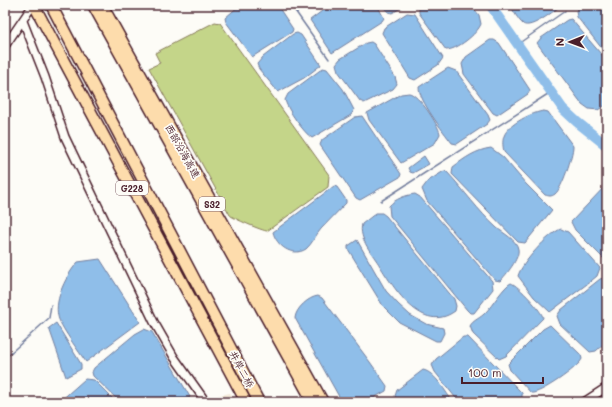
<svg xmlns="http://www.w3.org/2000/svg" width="612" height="407" viewBox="0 0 612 407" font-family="Mali,'LXGW WenKai TC',sans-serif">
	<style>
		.built { fill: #f2e8d7 }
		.green { fill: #c4d589; stroke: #877a5a }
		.water { fill: #8fbee9; stroke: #737e9d }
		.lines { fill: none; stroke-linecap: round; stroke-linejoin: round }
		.stream { stroke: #737e9d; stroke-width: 1.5 }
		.river { stroke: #8fbee9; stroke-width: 10 }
		.minor-casing { stroke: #4a1f2b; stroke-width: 10 }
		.highway-casing { stroke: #4a1f2b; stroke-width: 13 }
		.minor { stroke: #fdfcf7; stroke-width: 7 }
		.highway { stroke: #fddcac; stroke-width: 10 }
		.labels { text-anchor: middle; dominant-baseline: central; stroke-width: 3.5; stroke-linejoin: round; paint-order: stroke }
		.shield { fill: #fdfcf7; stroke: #806168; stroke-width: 1 }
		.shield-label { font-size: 9px; font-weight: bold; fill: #4a1f2b }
		.street-label { font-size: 10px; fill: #4a1f2b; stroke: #fdfcf7 }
	</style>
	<rect width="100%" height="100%" fill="#fdfcf7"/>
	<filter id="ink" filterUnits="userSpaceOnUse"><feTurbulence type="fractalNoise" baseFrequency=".025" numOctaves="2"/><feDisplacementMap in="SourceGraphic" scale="8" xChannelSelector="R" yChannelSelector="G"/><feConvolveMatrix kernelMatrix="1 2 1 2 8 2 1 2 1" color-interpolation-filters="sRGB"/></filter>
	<g filter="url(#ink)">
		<path class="built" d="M 230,393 L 235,402 L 202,402 L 207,398 Z"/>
		<path class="green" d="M 215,22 L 220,23 L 329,175 L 328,187 L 267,231 C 263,231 232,218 230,215 L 149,68 L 160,63 L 155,53 Z"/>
		<path class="water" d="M 240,5 L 277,5 L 293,29 L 292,32 L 252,57 L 226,22 L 225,18 Z
			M 330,5 L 377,5 L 384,18 L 382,21 L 332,53 L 310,20 Z
			M 382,5 L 406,5 L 392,13 L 388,12 Z
			M 419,5 L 471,5 L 479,15 L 481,24 C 477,34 457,50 446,50 L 419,13 Z
			M 510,5 L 562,5 C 555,10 531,30 523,24 C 518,20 513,10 510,5 Z
			M 583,5 L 607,5 L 607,55 L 577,17 L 576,11 Z
			M 407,13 L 415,14 L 443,58 L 438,65 L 415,80 L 410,78 L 382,33 L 384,28 Z
			M 571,19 L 607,61 L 607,104 L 598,110 L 589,109 L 582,104 L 537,43 L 541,38 L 567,20 Z
			M 297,33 L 301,35 L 321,65 L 304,78 L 278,92 L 259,69 L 257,64 L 263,57 L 293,34 Z
			M 490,40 L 494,40 L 499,43 L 530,90 L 528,94 L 497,115 L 493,113 L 464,74 L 462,64 L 466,57 Z
			M 371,42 L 374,44 L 395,77 L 397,84 L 393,89 L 364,103 L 360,101 L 338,71 L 336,64 L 340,59 L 366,43 Z
			M 323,68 L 327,69 L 343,89 L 354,110 L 351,115 L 312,138 C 304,133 287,109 285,100 L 288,94 Z
			M 448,68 L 456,71 L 488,115 L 490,120 L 487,124 L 457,144 L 452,143 C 443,131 419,101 419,87 Z
			M 409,93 C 418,94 439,125 440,134 L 435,143 L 401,163 L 369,120 L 367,113 L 401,94 Z
			M 544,111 L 548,112 L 573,146 C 573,155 562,189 555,194 C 551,197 549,196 545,195 L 504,152 C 503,147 502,142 504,136 C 508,124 533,112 544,111 Z
			M 362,116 L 401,174 L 400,177 L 360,200 L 356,198 L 320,145 L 322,140 L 355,117 Z
			M 491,148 L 503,157 L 526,184 L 552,210 L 525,243 L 518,242 L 452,174 L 453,167 C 465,158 476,150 491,148 Z
			M 424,156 L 429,164 L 413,173 L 410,172 L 408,168 Z
			M 444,171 L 447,172 C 464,190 478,211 497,228 C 503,233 517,240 518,249 C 520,258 506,275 500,281 L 495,280 L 427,201 L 422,189 L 428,181 Z
			M 607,184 L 607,262 L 575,230 L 571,222 Z
			M 334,186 L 337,187 L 346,200 L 346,203 C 338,212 329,220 321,229 C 315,236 312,244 306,249 C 292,258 276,245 273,232 Z
			M 415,194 L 420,197 L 492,281 L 493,289 L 474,313 L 470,313 L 467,310 L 390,216 L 389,206 C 395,199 406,195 415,194 Z
			M 376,213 L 382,213 L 386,216 L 454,299 L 456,306 L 455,311 C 422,335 394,288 380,266 C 373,254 358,239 362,224 Z
			M 561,229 L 568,232 L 600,268 L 597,276 L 591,281 L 550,312 L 534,297 L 518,276 C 521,264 549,233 561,229 Z
			M 357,240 L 386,291 L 398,304 L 410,315 L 426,324 L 443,328 L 444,333 L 440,341 L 436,341 L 399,322 L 383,306 L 348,249 L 348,246 Z
			M 100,259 L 140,322 L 86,362 C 80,353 59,325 58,316 C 54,299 67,274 78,262 Z
			M 607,277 L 607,341 L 596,351 L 590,352 L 560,324 L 557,316 L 561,310 L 600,279 Z
			M 511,283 C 518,285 543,312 543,318 L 506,356 L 499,359 L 473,334 L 470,326 C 473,320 481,318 486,312 C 492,306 504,286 511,283 Z
			M 318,296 L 322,298 L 370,362 L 387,386 L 386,391 L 366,402 L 342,402 L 295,318 C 296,308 309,297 318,296 Z
			M 56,323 L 81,364 L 81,369 L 66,377 L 49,328 Z
			M 550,325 L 581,355 L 582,359 C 579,367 539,395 531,393 L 510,370 L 508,364 L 543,329 Z
			M 144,329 L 152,332 L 190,397 L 184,402 L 120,402 L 93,376 L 92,372 L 94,368 L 135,334 Z
			M 463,337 L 468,337 L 518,389 L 522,393 L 522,399 L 517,402 L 459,402 L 435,372 L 432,365 L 436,359 Z
			M 423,370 C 435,372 446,393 453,402 L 397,402 L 395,396 L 397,390 Z
			M 85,379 L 94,380 L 116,402 L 59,402 Z"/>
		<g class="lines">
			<path class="stream" d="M 291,5 L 329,59
				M 518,44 L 565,11
				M 381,201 L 551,92
				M 5,358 L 49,318 L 51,305"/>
			<path class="river" d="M 490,5 L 563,109 L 577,122 L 607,146"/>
			<defs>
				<path id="minor" d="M 23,21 L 45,77 L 65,137 L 154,322 L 174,357 L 206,402
					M 5,46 L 33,5
					M 584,402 L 607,387"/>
				<path id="highway" d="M 34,5 L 246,402
					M 51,5 L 259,402
					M 93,5 L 313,402
					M 102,5 L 323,402"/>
			</defs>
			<use href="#minor" class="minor-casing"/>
			<use href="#highway" class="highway-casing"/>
			<use href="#minor" class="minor"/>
			<use href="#highway" class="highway"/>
		</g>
	</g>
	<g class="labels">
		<g class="shield">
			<rect x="116" y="181" width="32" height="14" rx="3"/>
			<rect x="199" y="197" width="26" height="14" rx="3"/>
		</g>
		<g class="shield-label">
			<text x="132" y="188">G228</text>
			<text x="212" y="204">S32</text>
		</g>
		<g class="street-label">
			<text transform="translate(183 151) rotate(61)">西部沿海高速</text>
			<text transform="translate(242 369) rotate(62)">井岸二桥</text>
		</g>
	</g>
	<rect width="612" height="407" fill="none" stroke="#fdfcf7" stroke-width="20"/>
	<rect x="10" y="10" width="592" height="387" fill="none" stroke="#4a1f2b" stroke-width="1.5" filter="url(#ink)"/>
	<g transform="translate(570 42) rotate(269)" stroke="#fdfcf7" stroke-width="3" paint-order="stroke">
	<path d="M0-3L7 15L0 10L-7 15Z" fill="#4a1f2b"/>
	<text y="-6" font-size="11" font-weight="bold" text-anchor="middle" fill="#4a1f2b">N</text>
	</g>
	<path d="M462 377v6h81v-6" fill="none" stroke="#4a1f2b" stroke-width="2"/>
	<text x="468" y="377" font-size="12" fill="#4a1f2b" stroke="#fdfcf7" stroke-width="3" paint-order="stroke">100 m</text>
</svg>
